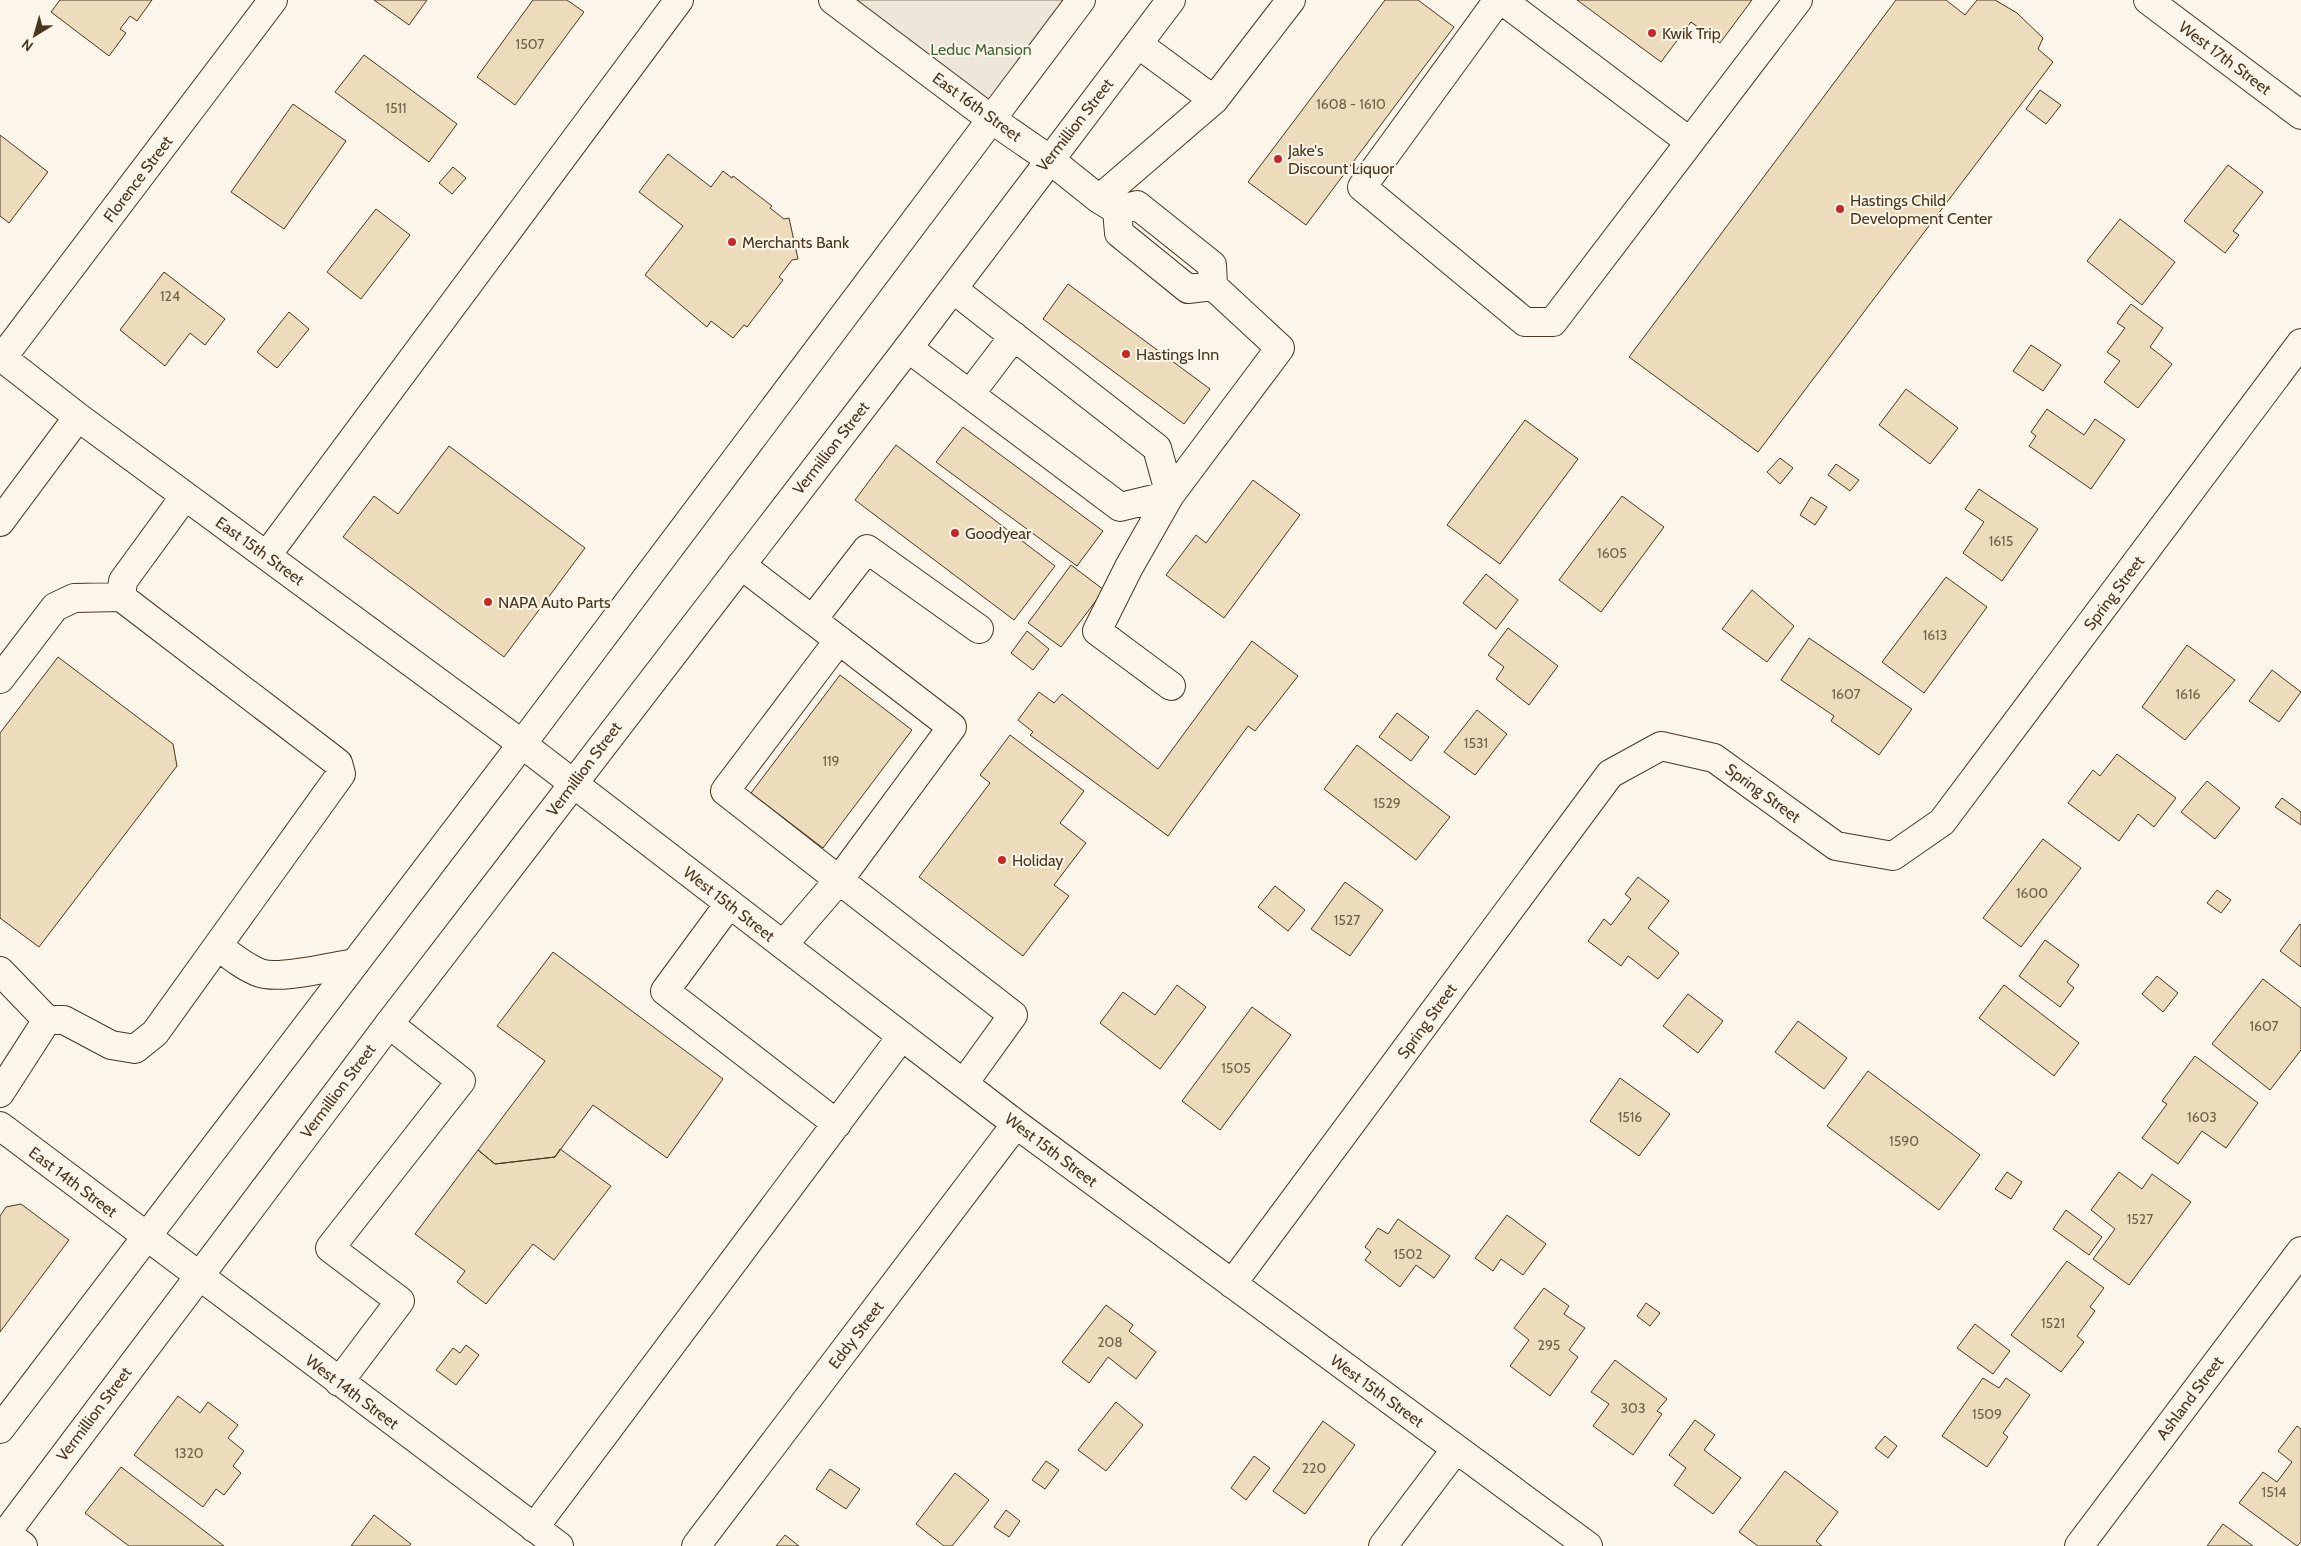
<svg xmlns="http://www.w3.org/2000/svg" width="2301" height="1546" viewBox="0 0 2301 1546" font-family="Cabin,sans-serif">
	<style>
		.green { fill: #ede6d9; stroke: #887966 }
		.building { fill: #ecdcbc; stroke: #4a3520 }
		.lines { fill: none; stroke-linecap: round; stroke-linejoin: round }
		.minor-casing { stroke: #4a3520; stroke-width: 30 }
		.highway-casing { stroke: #4a3520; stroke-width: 30 }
		.minor { stroke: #fbf6e9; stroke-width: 28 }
		.highway { stroke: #fbf6e9; stroke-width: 28 }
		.poi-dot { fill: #c62828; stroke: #fbf6e9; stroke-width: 2 }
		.labels { text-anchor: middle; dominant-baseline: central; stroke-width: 4; stroke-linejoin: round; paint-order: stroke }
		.number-label { font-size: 14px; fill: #725f47 }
		.poi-label { font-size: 16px; fill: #4a3520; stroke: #fbf6e9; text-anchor: start }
		.park-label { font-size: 16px; fill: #436837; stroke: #fbf6e9 }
		.street-label { font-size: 16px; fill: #4a3520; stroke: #fbf6e9 }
	</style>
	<rect width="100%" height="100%" fill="#fbf6e9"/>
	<path class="green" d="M 833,0 L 1081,0 L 991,119 Z"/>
	<path class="building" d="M 60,0 L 152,0 L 137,21 L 130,16 L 120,29 L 126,33 L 109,56 L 51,12 Z
		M 374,0 L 427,0 L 409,25 Z
		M 533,0 L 567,0 L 584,12 L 515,105 L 477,77 Z
		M 1385,0 L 1418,0 L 1454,27 L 1306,225 L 1248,182 Z
		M 1577,0 L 1752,0 L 1720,43 L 1691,22 L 1661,62 Z
		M 1896,0 L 1946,0 L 1965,15 L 1977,0 L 1995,0 L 2017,13 L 2043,38 L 2038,49 L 2053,62 L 1758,452 L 1629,357 Z
		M 364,55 L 457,124 L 429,162 L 335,92 Z
		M 2040,90 L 2061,105 L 2046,124 L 2026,109 Z
		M 293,104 L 346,141 L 284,229 L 231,192 Z
		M 0,135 L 48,172 L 9,223 L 0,216 Z
		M 668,154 L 711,187 L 723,171 L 732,178 L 733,176 L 772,206 L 770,208 L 784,219 L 789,218 L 798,259 L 792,260 L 779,277 L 783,280 L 747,327 L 744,325 L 733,338 L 711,321 L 707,327 L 645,275 L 683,226 L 639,192 Z
		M 2228,165 L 2263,192 L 2233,231 L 2239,235 L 2225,253 L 2184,221 Z
		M 453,167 L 466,178 L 452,194 L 439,183 Z
		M 376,209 L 410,235 L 361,299 L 327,272 Z
		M 2120,219 L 2175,262 L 2142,305 L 2087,261 Z
		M 164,272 L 225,319 L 205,345 L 190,333 L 165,366 L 120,330 Z
		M 1068,284 L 1210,389 L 1184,424 L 1043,319 Z
		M 2131,304 L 2163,328 L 2150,347 L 2172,364 L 2138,408 L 2104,382 L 2120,361 L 2107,352 L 2125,328 L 2117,323 Z
		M 289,312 L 309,329 L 277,368 L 257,352 Z
		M 2031,345 L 2061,365 L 2043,391 L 2013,371 Z
		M 1906,389 L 1958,428 L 1930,464 L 1879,425 Z
		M 2047,409 L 2084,435 L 2095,419 L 2125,440 L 2091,489 L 2029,446 L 2036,436 L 2031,432 Z
		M 1525,420 L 1578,459 L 1500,564 L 1447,525 Z
		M 963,427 L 1103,531 L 1077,566 L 936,462 Z
		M 896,445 L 1055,566 L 1014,620 L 855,500 Z
		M 449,446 L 585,548 L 504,657 L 343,537 L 374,496 L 398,514 Z
		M 1780,458 L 1793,468 L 1780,484 L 1767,472 Z
		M 1836,464 L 1859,480 L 1850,491 L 1828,475 Z
		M 1253,480 L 1300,515 L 1224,618 L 1166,575 L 1196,535 L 1206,543 Z
		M 1979,489 L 2038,529 L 2002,581 L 1963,553 L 1984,522 L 1965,509 Z
		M 1622,496 L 1664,527 L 1601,612 L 1559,580 Z
		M 1811,497 L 1827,507 L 1815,525 L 1800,515 Z
		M 1071,565 L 1104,590 L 1061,647 L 1028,623 Z
		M 1486,574 L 1518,600 L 1496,629 L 1463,603 Z
		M 1946,577 L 1987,607 L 1924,693 L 1882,662 Z
		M 1752,590 L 1794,626 L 1767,662 L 1722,629 Z
		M 1508,628 L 1558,666 L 1529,705 L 1496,679 L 1504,667 L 1488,655 Z
		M 1027,631 L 1049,649 L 1033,670 L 1011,653 Z
		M 1809,638 L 1912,709 L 1879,755 L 1831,721 L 1834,716 L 1781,680 Z
		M 1252,641 L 1298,676 L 1255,731 L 1248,726 L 1168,836 L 1030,735 L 1033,732 L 1018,720 L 1039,692 L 1054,703 L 1062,694 L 1158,769 Z
		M 2187,645 L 2235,680 L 2185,740 L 2142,707 Z
		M 58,657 L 173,744 L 177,766 L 39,947 L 0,918 L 0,733 Z
		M 2272,670 L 2301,692 L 2279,722 L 2249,701 Z
		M 840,675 L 912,730 L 823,848 L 751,793 Z
		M 1477,710 L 1507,734 L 1475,775 L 1444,752 Z
		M 1397,713 L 1429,737 L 1411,761 L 1379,737 Z
		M 1010,735 L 1084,791 L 1060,823 L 1086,843 L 1054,885 L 1069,896 L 1023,956 L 919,877 L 990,783 L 980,775 Z
		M 1357,745 L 1450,817 L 1416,860 L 1324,789 Z
		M 2117,754 L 2176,798 L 2154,827 L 2138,814 L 2119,841 L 2068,803 L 2093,770 L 2100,776 Z
		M 2207,781 L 2240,808 L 2215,839 L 2181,812 Z
		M 2282,798 L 2301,812 L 2301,825 L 2275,807 Z
		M 2043,839 L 2081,868 L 2021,947 L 1983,918 Z
		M 1638,877 L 1669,901 L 1648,928 L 1679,953 L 1658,979 L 1628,956 L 1621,966 L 1588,941 L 1604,919 L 1611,925 L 1631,899 L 1625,894 Z
		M 1345,882 L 1383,910 L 1350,956 L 1311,929 Z
		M 1275,886 L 1305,910 L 1288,931 L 1258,907 Z
		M 2217,890 L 2231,900 L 2221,913 L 2207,903 Z
		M 2300,924 L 2301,925 L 2301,967 L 2280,951 Z
		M 2045,940 L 2079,965 L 2067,982 L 2074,988 L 2060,1007 L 2019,976 Z
		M 553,952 L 723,1079 L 667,1158 L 593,1105 L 555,1157 L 495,1164 L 478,1150 L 545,1061 L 497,1026 Z
		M 2157,976 L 2178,993 L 2163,1012 L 2142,994 Z
		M 2263,979 L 2301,1008 L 2301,1050 L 2270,1090 L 2212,1044 Z
		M 1177,985 L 1206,1007 L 1160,1069 L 1100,1023 L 1123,992 L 1155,1015 Z
		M 2004,985 L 2079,1043 L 2054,1076 L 1979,1018 Z
		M 1688,994 L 1723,1021 L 1698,1053 L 1663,1026 Z
		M 1252,1007 L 1291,1035 L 1220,1130 L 1182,1101 Z
		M 1798,1021 L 1847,1058 L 1824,1089 L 1775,1052 Z
		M 2195,1056 L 2258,1103 L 2226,1148 L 2202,1131 L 2178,1164 L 2142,1138 L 2167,1104 L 2162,1101 Z
		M 1868,1071 L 1980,1155 L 1939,1210 L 1827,1126 Z
		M 1620,1078 L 1670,1114 L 1639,1156 L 1590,1121 Z
		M 560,1149 L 611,1186 L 554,1260 L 533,1244 L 486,1304 L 457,1282 L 465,1271 L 415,1234 L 478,1150 L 495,1164 L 555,1157 Z
		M 2007,1172 L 2022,1182 L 2011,1199 L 1995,1189 Z
		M 2119,1172 L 2142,1189 L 2152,1174 L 2191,1202 L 2129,1285 L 2093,1259 L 2115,1229 L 2091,1210 Z
		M 21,1204 L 69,1240 L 0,1332 L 0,1216 L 6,1207 Z
		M 2066,1210 L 2102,1237 L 2089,1255 L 2053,1229 Z
		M 1507,1215 L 1546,1244 L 1523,1275 L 1501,1259 L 1493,1271 L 1475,1258 Z
		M 1398,1219 L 1450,1256 L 1434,1278 L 1416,1265 L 1400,1287 L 1365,1260 L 1371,1252 L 1365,1247 L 1378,1228 L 1388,1234 Z
		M 2067,1261 L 2104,1288 L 2090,1307 L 2095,1311 L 2077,1336 L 2084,1342 L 2061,1372 L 2011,1335 Z
		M 1544,1288 L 1569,1306 L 1564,1314 L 1585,1328 L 1569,1350 L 1578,1357 L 1550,1396 L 1510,1366 L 1529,1340 L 1514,1328 Z
		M 1646,1303 L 1660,1313 L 1650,1326 L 1637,1316 Z
		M 1106,1305 L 1133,1325 L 1129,1331 L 1156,1352 L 1136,1379 L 1108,1357 L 1089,1383 L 1062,1362 Z
		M 1975,1324 L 2010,1351 L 1993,1374 L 1957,1348 Z
		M 466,1345 L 479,1355 L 456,1385 L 436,1370 L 453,1348 L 460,1353 Z
		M 1615,1360 L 1667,1399 L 1657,1411 L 1662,1414 L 1633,1455 L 1593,1426 L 1609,1404 L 1591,1392 Z
		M 1983,1378 L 1999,1388 L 2006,1378 L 2030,1395 L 2003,1433 L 2008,1437 L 1987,1467 L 1942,1436 Z
		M 178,1396 L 200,1413 L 208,1402 L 238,1425 L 228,1438 L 244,1451 L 233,1466 L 241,1473 L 224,1495 L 216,1489 L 203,1507 L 134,1455 Z
		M 1116,1402 L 1143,1425 L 1106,1471 L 1078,1450 Z
		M 1695,1420 L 1715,1435 L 1704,1450 L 1741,1478 L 1713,1514 L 1674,1485 L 1686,1468 L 1669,1455 Z
		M 1323,1421 L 1355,1445 L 1305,1514 L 1273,1491 Z
		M 2297,1426 L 2301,1429 L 2301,1542 L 2297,1546 L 2239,1503 L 2263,1472 L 2277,1482 L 2292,1462 L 2278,1451 Z
		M 1885,1436 L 1897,1446 L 1888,1458 L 1875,1448 Z
		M 1254,1456 L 1270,1468 L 1246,1500 L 1231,1488 Z
		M 1046,1461 L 1059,1470 L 1045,1489 L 1032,1480 Z
		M 121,1467 L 224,1546 L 129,1546 L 85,1513 Z
		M 830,1469 L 860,1489 L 846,1509 L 816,1489 Z
		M 1785,1471 L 1838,1512 L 1816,1541 L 1822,1546 L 1758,1546 L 1739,1532 Z
		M 955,1473 L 989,1500 L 952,1546 L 944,1546 L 916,1524 Z
		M 1006,1510 L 1020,1521 L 1009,1537 L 994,1527 Z
		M 374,1515 L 411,1544 L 409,1546 L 351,1546 Z
		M 2223,1524 L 2253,1546 L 2207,1546 Z
		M 785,1535 L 799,1546 L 776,1546 Z"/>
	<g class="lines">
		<defs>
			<path id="minor" d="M 833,0 L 991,119 L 1049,159 L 1099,199 L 1214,100
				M 1498,0 L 1362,187 L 1525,322 L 1553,322 L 1798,0
				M 1502,0 L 1690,142
				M 2148,0 L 2301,115
				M 1138,44 L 1214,100 L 1291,0
				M 1099,199 L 1117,210 L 1137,205 L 1212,265 L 1213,286 L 1280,348 L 1170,495 L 1129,567 L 1097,631 L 1171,686
				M 1117,210 L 1119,233 L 1188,289 L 1213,286
				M 908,348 L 1120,507 L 1170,495 L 1157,448 L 953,289
				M 0,356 L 78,417 L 522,744 L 1016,1124 L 1588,1546
				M 2,358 L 273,0
				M 970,394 L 1014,336
				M 0,522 L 78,417
				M 267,555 L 679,0
				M 741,565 L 952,727 L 839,880 L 725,791 L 839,640
				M 813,619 L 867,549 L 979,629
				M 0,679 L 55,607 L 74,598 L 121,597
				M 729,904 L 665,991 L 837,1124
				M 783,945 L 839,880 L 1013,1015 L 964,1083
				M 218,946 C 231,956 244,967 260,973 C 280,980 333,966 355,963
				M 0,971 L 47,1020
				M 0,1093 L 47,1020 L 64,1020 L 111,1045 L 135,1049 L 155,1033 L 341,774 L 338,763 L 121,597 L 123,581 L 185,496
				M 0,1126 L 559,1546
				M 1232,1284 L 1610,774 L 1661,746 L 1714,758 L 1836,846 L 1893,856 L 1942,822 L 2301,343
				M 339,1382 L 400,1301 L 330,1248 L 461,1081 L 389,1024
				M 534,1528 L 902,1036
				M 6,1533 L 23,1546
				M 696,1546 L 1016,1124
				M 1383,1546 L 1456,1449
				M 2079,1546 L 2301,1251"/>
			<path id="highway" d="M 0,1429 L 522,744 L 1081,0
				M 0,1541 L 389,1024 L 908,348 L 1171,0"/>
		</defs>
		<use href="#minor" class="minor-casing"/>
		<use href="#highway" class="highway-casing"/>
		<use href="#minor" class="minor"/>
		<use href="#highway" class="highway"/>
	</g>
	<g class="poi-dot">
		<circle cx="1652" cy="33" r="5"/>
		<circle cx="1278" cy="159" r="5"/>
		<circle cx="1840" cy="209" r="5"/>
		<circle cx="732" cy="242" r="5"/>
		<circle cx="1126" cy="354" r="5"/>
		<circle cx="955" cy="533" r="5"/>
		<circle cx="488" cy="602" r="5"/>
		<circle cx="1002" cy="860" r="5"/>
	</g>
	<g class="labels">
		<g class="number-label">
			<text x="530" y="44">1507</text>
			<text x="1351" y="104">1608 - 1610</text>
			<text x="396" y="108">1511</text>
			<text x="170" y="296">124</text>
			<text x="2001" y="541">1615</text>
			<text x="1612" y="553">1605</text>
			<text x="1935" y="635">1613</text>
			<text x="1846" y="694">1607</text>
			<text x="2188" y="694">1616</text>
			<text x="1476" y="743">1531</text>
			<text x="831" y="761">119</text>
			<text x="1387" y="803">1529</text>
			<text x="2032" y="893">1600</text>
			<text x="1347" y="920">1527</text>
			<text x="2264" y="1026">1607</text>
			<text x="1236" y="1068">1505</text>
			<text x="1630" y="1117">1516</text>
			<text x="2202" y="1117">1603</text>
			<text x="1904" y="1141">1590</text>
			<text x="2140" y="1219">1527</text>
			<text x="1408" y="1254">1502</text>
			<text x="2053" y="1323">1521</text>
			<text x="1110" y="1342">208</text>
			<text x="1549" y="1345">295</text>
			<text x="1633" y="1408">303</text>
			<text x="1987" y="1414">1509</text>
			<text x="189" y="1453">1320</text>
			<text x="1314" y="1468">220</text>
			<text x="2274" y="1492">1514</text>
		</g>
		<g class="poi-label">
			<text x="1662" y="33">Kwik Trip</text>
			<text x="1288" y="150">Jake's<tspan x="1288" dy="18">Discount Liquor</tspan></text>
			<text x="1850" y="200">Hastings Child<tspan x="1850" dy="18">Development Center</tspan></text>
			<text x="742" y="242">Merchants Bank</text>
			<text x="1136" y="354">Hastings Inn</text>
			<text x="965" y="533">Goodyear</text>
			<text x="498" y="602">NAPA Auto Parts</text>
			<text x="1012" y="860">Holiday</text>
		</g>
		<g class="park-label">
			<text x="981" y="49">Leduc Mansion</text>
		</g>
		<g class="street-label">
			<text transform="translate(2225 58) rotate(37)">West 17th Street</text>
			<text transform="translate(977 107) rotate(36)">East 16th Street</text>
			<text transform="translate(1075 125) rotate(-52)">Vermillion Street</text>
			<text transform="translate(138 179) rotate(-53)">Florence Street</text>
			<text transform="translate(831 448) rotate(-52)">Vermillion Street</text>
			<text transform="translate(260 551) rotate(36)">East 15th Street</text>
			<text transform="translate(2114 593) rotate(-53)">Spring Street</text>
			<text transform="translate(584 769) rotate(-53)">Vermillion Street</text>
			<text transform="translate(1763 793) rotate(36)">Spring Street</text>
			<text transform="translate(729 904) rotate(38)">West 15th Street</text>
			<text transform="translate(1427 1021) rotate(-54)">Spring Street</text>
			<text transform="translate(338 1091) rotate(-53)">Vermillion Street</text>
			<text transform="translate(1051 1150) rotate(37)">West 15th Street</text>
			<text transform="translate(73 1182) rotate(37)">East 14th Street</text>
			<text transform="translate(856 1335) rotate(-53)">Eddy Street</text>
			<text transform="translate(1377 1391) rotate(36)">West 15th Street</text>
			<text transform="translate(352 1392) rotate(37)">West 14th Street</text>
			<text transform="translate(2190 1398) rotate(-53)">Ashland Street</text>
			<text transform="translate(94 1414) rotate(-53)">Vermillion Street</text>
		</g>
	</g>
	<g transform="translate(35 35) rotate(217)" stroke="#fbf6e9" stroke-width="4" paint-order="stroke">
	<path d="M0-4L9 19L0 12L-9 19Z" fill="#4a3520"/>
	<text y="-8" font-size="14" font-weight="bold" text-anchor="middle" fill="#4a3520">N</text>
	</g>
</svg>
